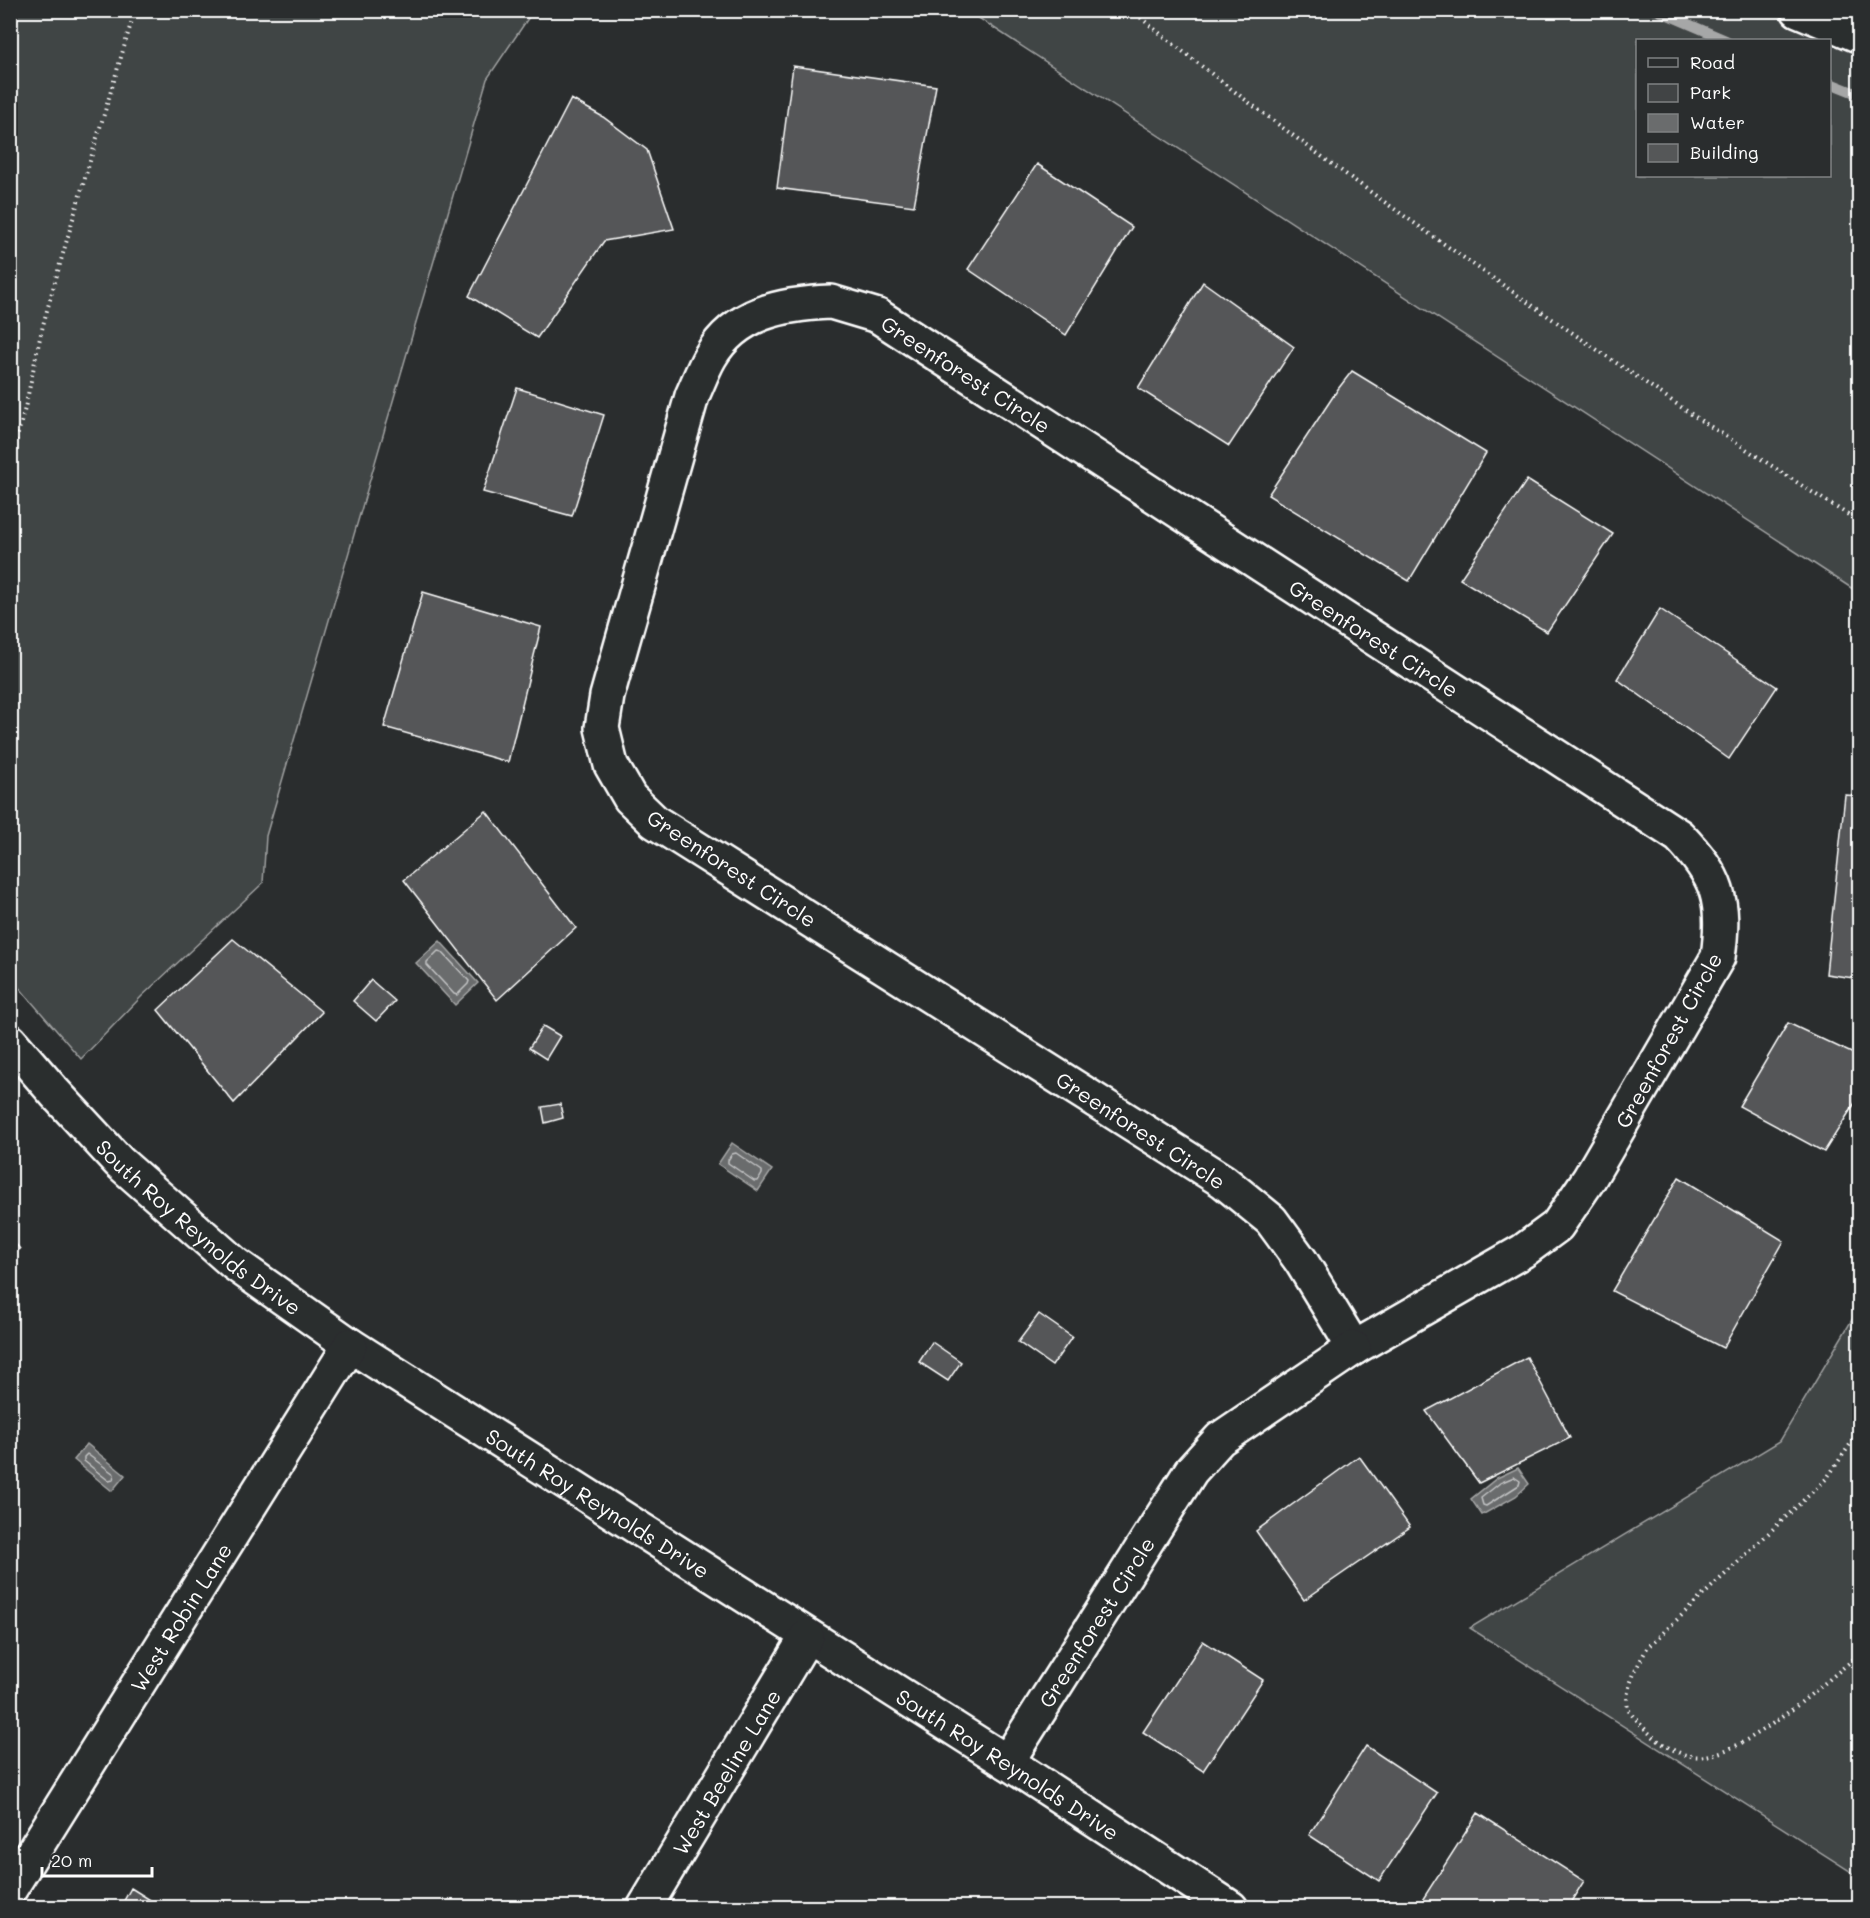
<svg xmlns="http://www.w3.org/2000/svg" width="1870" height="1918" viewBox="0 0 1870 1918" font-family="Mali,sans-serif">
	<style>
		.green { fill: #414445; stroke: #a0a2a2; stroke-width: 1.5; fill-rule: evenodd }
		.water { fill: #6a6c6d; stroke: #a6a7a7; stroke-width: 1.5 }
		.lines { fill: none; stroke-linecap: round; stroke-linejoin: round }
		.shore { stroke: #c3c4c5; stroke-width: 1.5 }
		.stream { stroke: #a6a7a7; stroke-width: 10 }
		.building { fill: #555758; stroke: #fff; stroke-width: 1.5 }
		.minor-casing { stroke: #fff; stroke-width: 38 }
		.path { stroke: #fff; stroke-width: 4; stroke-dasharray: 1.5 4.5; stroke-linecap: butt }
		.minor { stroke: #2a2d2e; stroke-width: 33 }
		.labels { text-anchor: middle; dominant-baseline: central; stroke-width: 4.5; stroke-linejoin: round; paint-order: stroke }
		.street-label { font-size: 21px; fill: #fff; stroke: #2a2d2e }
	</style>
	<rect width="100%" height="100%" fill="#2a2d2e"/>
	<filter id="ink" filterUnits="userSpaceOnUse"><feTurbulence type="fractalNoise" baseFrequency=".0167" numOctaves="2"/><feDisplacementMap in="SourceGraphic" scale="12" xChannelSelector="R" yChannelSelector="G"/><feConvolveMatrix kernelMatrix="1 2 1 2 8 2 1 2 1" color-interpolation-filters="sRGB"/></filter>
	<g filter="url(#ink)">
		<path class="green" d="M 10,11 L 533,11 L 487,79 L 266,836 L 263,883 L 142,996 L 81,1059 L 11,978 Z
			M 968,11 L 1859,11 L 1859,593 ZM 1638,40 L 1830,40 L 1830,176 L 1638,176 Z
			M 1859,1308 L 1859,1877 L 1470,1628 L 1780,1441 Z"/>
		<path class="water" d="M 440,941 L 478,983 L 455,1005 L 416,963 Z
			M 732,1143 L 772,1170 L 758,1191 L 718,1164 Z
			M 87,1444 L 125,1475 L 112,1491 L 74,1460 Z
			M 1518,1468 L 1529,1484 L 1516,1496 L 1482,1515 L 1471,1499 L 1497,1478 Z"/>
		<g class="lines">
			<path class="shore" d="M 438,951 L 442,952 L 469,981 L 468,984 L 457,995 L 454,994 L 427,965 L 427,962 Z
				M 736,1153 L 762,1171 L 762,1174 L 758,1181 L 754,1181 L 728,1163 L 728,1160 L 732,1154 Z
				M 87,1454 L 114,1474 L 113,1480 L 109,1481 L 84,1461 L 84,1457 Z
				M 1514,1477 L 1520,1481 L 1519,1485 L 1486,1506 L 1483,1505 L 1481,1498 L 1500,1483 Z"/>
			<path class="stream" d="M 1656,10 L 1726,40
				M 1830,83 L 1860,95"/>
		</g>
		<path class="building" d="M 793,66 L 936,86 L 914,206 L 777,188 Z
			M 571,99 L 603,117 L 647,150 L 674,229 L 604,241 L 537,338 L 469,296 Z
			M 1037,164 L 1132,227 L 1066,335 L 968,269 Z
			M 1203,282 L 1294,347 L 1229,446 L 1138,388 Z
			M 1352,371 L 1486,453 L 1409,581 L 1268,495 L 1338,389 Z
			M 517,388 L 604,415 L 572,516 L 483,492 Z
			M 1527,480 L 1613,534 L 1547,632 L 1460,579 Z
			M 423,592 L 541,627 L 508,762 L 384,727 Z
			M 1660,609 L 1777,687 L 1729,759 L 1617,679 Z
			M 1845,795 L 1860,796 L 1860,979 L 1826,974 Z
			M 486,811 L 576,928 L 497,1000 L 404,880 Z
			M 233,939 L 322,1012 L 234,1103 L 158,1010 Z
			M 371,980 L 395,1001 L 376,1021 L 353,1001 Z
			M 1788,1023 L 1860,1057 L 1860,1095 L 1824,1152 L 1739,1106 Z
			M 543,1026 L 560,1036 L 546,1059 L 529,1048 Z
			M 560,1104 L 563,1118 L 545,1123 L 542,1107 Z
			M 1679,1177 L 1784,1241 L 1723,1348 L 1612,1291 Z
			M 10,1237 L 20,1249 L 10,1256 Z
			M 1039,1314 L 1072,1337 L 1052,1366 L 1018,1342 Z
			M 932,1342 L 961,1362 L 948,1381 L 919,1362 Z
			M 1527,1357 L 1570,1438 L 1479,1483 L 1426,1411 Z
			M 1359,1456 L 1410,1527 L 1304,1600 L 1256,1531 Z
			M 1203,1641 L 1263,1680 L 1203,1771 L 1143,1732 Z
			M 1366,1746 L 1437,1793 L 1379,1881 L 1309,1835 Z
			M 1478,1813 L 1584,1881 L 1567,1908 L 1423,1908 L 1419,1905 Z
			M 131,1888 L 163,1908 L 120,1908 Z"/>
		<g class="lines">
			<defs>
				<g id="minor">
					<path d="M 1798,10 L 1860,36"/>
					<path d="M 831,302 L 878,316 L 1679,836 C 1718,877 1726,900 1718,957 L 1589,1179 L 1557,1226 L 1523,1251 L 1354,1348 L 1301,1261 L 1271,1220 L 1223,1181 L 655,822 L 630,798 L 611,765 L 602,728 L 607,696 L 692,396 C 698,383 703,369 710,357 C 736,312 783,304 831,302 Z"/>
					<path id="s1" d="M 10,1041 L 55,1093 L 119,1162 L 235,1264 L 350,1345 L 1007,1762 L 1231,1908"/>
					<path id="s2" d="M 1007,1762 L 1191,1471 L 1220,1439 L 1354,1348"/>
					<path id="s3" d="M 10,1889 L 350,1345"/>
					<path id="s4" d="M 644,1908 L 807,1636"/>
				</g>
			</defs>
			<use href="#minor" class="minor-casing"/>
			<path class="path" d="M 1131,10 C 1313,158 1507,288 1700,420 C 1754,453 1805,489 1860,522
				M 10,457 C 28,411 33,361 46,314 C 74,212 105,112 135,10
				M 1860,1430 L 1827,1478 L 1647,1648 C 1639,1664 1620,1694 1630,1712 C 1633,1717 1638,1721 1642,1726 C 1657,1742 1682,1760 1705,1756 C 1753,1749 1821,1685 1860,1654"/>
			<use href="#minor" class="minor"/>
		</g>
	</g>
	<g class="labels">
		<g class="street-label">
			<text transform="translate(966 374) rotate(33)">Greenforest Circle</text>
			<text transform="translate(1374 638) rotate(33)">Greenforest Circle</text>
			<text transform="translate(732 868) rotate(33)">Greenforest Circle</text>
			<text transform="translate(1668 1040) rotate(-61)">Greenforest Circle</text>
			<text transform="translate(1141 1130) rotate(33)">Greenforest Circle</text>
			<text stroke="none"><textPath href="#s1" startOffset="266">South Roy Reynolds Drive</textPath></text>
			<text stroke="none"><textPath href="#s1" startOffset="752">South Roy Reynolds Drive</textPath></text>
			<text stroke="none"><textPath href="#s3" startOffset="321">West Robin Lane</textPath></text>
			<text stroke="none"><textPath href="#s2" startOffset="166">Greenforest Circle</textPath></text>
			<text stroke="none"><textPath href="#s1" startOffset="1238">South Roy Reynolds Drive</textPath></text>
			<text stroke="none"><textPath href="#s4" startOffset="159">West Beeline Lane</textPath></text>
		</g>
	</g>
	<rect width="1870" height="1918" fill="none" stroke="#2a2d2e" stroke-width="36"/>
	<rect x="18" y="18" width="1834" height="1882" fill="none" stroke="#fff" stroke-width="2" filter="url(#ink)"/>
	<rect x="1636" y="39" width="195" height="138" fill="#2a2d2e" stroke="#7f8182" stroke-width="1.5"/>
	<rect x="1648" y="58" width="30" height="9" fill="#2a2d2e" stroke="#7f8182" stroke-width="1.5"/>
	<text x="1690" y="69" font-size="18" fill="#ffffff">Road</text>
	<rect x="1648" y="84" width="30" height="18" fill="#414445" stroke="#7f8182" stroke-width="1.5"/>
	<text x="1690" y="99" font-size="18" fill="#ffffff">Park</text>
	<rect x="1648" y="114" width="30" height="18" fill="#6a6c6d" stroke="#7f8182" stroke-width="1.5"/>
	<text x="1690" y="129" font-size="18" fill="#ffffff">Water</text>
	<rect x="1648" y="144" width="30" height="18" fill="#555758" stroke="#7f8182" stroke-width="1.5"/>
	<text x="1690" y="159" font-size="18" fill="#ffffff">Building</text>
	<path d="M42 1867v9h110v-9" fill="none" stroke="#ffffff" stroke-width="3"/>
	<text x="51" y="1867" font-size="18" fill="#ffffff" stroke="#2a2d2e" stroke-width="4.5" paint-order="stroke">20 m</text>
</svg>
